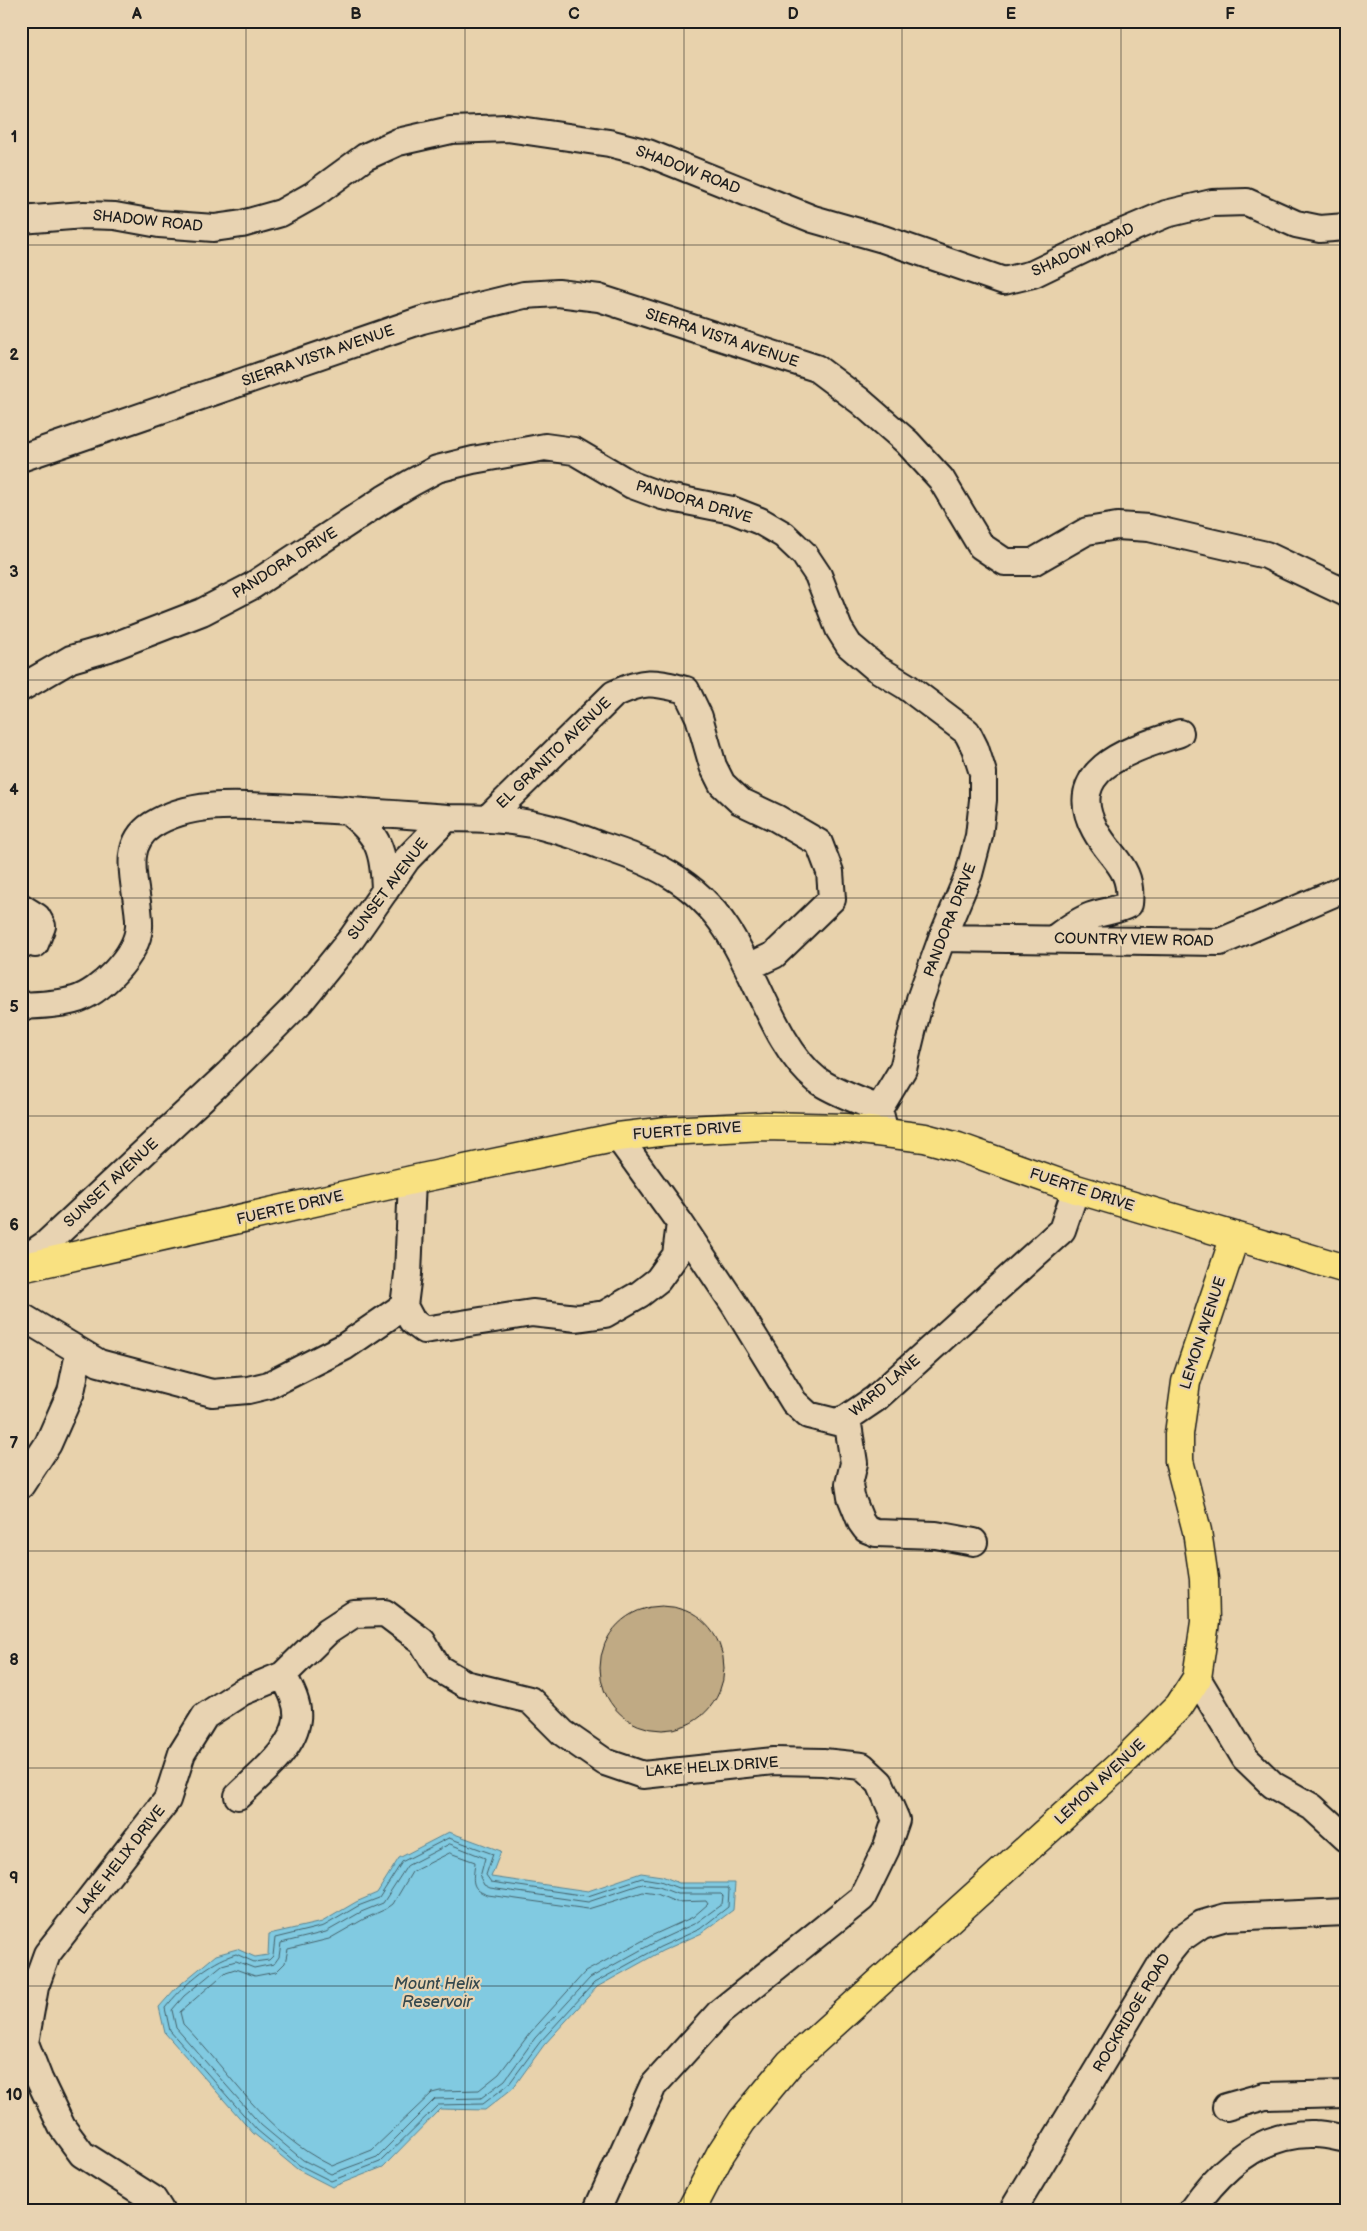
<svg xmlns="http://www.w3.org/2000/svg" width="1367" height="2231" viewBox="0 0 1367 2231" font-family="'Balsamiq Sans',sans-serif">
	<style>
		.water { fill: #81cae1; stroke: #598492 }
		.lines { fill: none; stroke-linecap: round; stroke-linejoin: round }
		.shore { stroke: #44626b; stroke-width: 1 }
		.building { fill: #c0aa84; stroke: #1c1c1c }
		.minor-casing { stroke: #1c1c1c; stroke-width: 30 }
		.major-casing { stroke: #1c1c1c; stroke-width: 31 }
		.minor { stroke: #e8d3b2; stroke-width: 26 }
		.major { stroke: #f9e181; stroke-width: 28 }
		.grid { fill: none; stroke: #1c1c1c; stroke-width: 1; stroke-opacity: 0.55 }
		.labels { text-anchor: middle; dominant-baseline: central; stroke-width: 4.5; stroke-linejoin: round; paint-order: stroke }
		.street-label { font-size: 15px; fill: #1c1c1c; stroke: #e8d3b2 }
		.water-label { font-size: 16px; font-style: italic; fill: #35484d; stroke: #e8d3b2 }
		.neatline { fill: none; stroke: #1c1c1c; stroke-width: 2 }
		.grid-label { font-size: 16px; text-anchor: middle; font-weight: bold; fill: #1c1c1c }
	</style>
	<rect width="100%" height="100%" fill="#e8d2ac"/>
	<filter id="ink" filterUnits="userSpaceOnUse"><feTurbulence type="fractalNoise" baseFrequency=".02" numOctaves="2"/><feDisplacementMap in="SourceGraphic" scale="10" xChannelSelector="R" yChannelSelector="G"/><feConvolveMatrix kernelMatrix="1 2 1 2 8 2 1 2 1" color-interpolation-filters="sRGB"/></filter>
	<g filter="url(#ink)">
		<path class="water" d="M 449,1832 L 501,1851 L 491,1877 L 588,1891 L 641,1873 L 662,1876 L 679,1883 L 735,1883 L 733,1910 L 702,1933 L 662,1951 L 597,1987 L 544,2045 L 513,2088 L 485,2110 L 440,2109 L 383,2167 L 332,2187 L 297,2169 L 253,2133 L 165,2033 L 159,2007 L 176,1988 L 216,1955 L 237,1949 L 255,1957 L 268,1955 L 269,1934 L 322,1922 L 356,1902 L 377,1893 L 399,1858 Z"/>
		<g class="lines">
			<path class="shore" d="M 449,1838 L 493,1854 L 486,1875 L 491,1882 L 588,1896 L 642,1878 L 660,1881 L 678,1888 L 728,1888 L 729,1890 L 728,1907 L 700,1929 L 660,1947 L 594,1983 L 540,2042 L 509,2084 L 483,2104 L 438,2105 L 380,2162 L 331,2181 L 299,2165 L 257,2130 L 170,2031 L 165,2008 C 183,1986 208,1962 236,1954 L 254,1962 L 269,1960 L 273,1956 L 275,1938 L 324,1926 L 358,1906 L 379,1898 L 402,1862 Z
				M 450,1844 L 485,1858 L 480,1877 L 484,1885 L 490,1888 L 588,1902 L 642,1884 L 659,1887 L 677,1894 L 721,1894 L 723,1896 L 722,1904 L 696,1923 L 657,1941 L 590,1978 L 535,2038 L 505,2080 L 481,2098 L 435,2099 L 377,2157 L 331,2174 L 303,2160 L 261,2125 L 176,2028 L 172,2010 L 184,1996 L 222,1965 L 236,1961 L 254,1968 L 274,1964 L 279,1957 L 281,1943 L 326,1932 L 361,1912 L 383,1903 L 407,1866 Z
				M 450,1853 L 475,1862 C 474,1877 468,1889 488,1895 L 588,1909 L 643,1892 L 657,1894 L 676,1902 L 706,1901 L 708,1904 L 693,1917 L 653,1935 L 585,1972 L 530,2033 L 499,2074 L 479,2090 L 440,2091 L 432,2093 L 372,2150 L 332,2166 C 263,2132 234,2076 183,2024 L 180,2012 L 226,1972 L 235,1969 L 255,1976 L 276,1972 L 285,1963 L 288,1949 L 329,1939 L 364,1919 L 386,1909 L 393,1904 L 412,1872 Z"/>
		</g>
		<path class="building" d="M600 1668a62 62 0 1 1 124 0a62 62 0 1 1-124 0Z"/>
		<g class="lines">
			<defs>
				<path id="minor" d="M 21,220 L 84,215 L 115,216 L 159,224 L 214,228 L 242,224 L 281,213 L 313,195 L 365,157 L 398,142 L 451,130 L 507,128 L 609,143 L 648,153 L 813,219 L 883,239 L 1004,281 L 1033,274 L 1095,244 L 1166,214 L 1212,203 L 1247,202 L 1296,224 L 1320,229 L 1346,227
					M 21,458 L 422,320 L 524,295 L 558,293 L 599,298 L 816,368 L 860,401 L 907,442 L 941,479 L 981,546 L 1005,562 L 1033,562 L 1087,531 L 1117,526 L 1149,528 L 1266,555 L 1346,593
					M 21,688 L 71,659 L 109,648 L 202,612 L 252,586 L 384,499 L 411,483 L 437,469 L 473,460 L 545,447 L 574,451 L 632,485 L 662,496 L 732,510 L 760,521 L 784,535 L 804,554 L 818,575 L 839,629 L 849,645 L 876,668 L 906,686 L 967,732 L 975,748 L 983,773 L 983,800 L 979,836 L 969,874 L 942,938 L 920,999 L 903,1069 L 879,1109
					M 346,810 C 379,835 384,850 385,891
					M 488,818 L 614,694 C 646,679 653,682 686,690 L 699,717 L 713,766 L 722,784 L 740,801 L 776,818 L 819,843 L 830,872 L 832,899 L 774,955 L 748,967
					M 21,907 L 37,917 L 42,926 L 35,944
					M 942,938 L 1220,942 L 1346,888
					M 1055,938 C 1066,930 1078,921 1091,916 C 1104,911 1117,911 1129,904 C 1133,866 1111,860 1095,830 C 1061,767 1136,748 1180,733
					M 21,1006 C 38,1005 57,1005 74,1000 C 100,993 137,955 139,927 C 141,894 116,848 152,825 C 193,799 246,806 292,808 C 344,810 395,814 447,818
					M 618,1137 L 680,1223 L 734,1304 L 794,1402 L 808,1415 L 836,1422 L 847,1418 L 875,1399 L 1062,1230 L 1076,1189
					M 21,1261 L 46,1244 L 228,1074 L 300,1002 L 352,938 L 407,859 L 447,818 C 482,818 518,819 552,829 C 568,833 584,839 599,845 C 651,861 695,881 726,928 C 756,972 776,1048 817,1080 C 835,1093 859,1100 879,1109 L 883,1125
					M 404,1306 L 412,1321 L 424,1330 L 532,1313 L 577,1318 L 605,1314 L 640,1294 L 658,1280 L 676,1255 L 680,1223
					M 404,1306 L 408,1274 L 412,1180
					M 21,1316 L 99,1363 L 212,1393 L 248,1390 L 269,1385 L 344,1347 L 404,1306
					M 847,1418 L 854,1463 L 849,1484 L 851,1497 L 861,1522 L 866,1529 L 876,1533 L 936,1535 L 974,1542
					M 21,1485 L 48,1444 L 71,1392 L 79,1353
					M 1197,1678 L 1245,1758 L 1273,1785 L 1312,1807 L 1346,1838
					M 238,1796 C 258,1776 294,1749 297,1719 C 299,1704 290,1688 283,1675
					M 1226,2107 L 1265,2096 L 1346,2094
					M 160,2210 L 153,2199 L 82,2154 L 62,2127 L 39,2079 L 25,2043 L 35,1987 L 47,1954 L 167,1800 L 182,1753 L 205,1716 L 242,1692 L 283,1675 L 328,1631 L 354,1614 L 385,1613 L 422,1641 L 438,1668 L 465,1684 L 530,1700 L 563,1733 L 605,1762 L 643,1775 L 774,1761 L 823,1762 L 862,1766 L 880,1783 L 896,1820 L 886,1849 L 862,1898 L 720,2012 L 653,2086 L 597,2210
					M 1013,2210 L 1166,1956 L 1179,1940 L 1202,1924 L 1226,1917 L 1346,1912
					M 1192,2210 C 1221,2168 1261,2132 1315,2134 C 1325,2134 1336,2137 1346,2139"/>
				<path id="major" d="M 21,1268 L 412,1180 L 618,1137 L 667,1131 L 765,1126 L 845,1128 L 925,1138 L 958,1147 L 1076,1189 L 1346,1269
					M 691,2210 L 721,2153 L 742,2121 L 790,2063 L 1120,1765 L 1179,1706 L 1197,1678 L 1205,1622 L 1204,1579 L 1197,1531 L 1179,1461 L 1179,1434 L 1186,1382 L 1235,1236"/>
			</defs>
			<use href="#minor" class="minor-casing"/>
			<use href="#major" class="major-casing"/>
			<use href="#minor" class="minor"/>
			<use href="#major" class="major"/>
		</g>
	</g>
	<path class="grid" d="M 246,21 L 246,2210M 465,21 L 465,2210M 684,21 L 684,2210M 902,21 L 902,2210M 1121,21 L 1121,2210M 21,245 L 1346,245M 21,463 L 1346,463M 21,680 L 1346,680M 21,898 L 1346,898M 21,1116 L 1346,1116M 21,1333 L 1346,1333M 21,1551 L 1346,1551M 21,1768 L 1346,1768M 21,1986 L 1346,1986"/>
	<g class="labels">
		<g class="street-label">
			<text transform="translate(688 170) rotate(21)">SHADOW ROAD</text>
			<text transform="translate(148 221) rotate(6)">SHADOW ROAD</text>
			<text transform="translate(1083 250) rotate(-24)">SHADOW ROAD</text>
			<text transform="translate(722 338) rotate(18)">SIERRA VISTA AVENUE</text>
			<text transform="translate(318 356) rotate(-19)">SIERRA VISTA AVENUE</text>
			<text transform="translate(694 502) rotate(16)">PANDORA DRIVE</text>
			<text transform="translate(285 563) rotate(-32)">PANDORA DRIVE</text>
			<text transform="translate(554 753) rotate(-44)">EL GRANITO AVENUE</text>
			<text transform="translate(388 889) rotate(-53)">SUNSET AVENUE</text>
			<text transform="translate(950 920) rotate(-69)">PANDORA DRIVE</text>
			<text transform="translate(1134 940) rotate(1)">COUNTRY VIEW ROAD</text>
			<text transform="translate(687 1131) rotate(-4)">FUERTE DRIVE</text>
			<text transform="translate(111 1183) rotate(-43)">SUNSET AVENUE</text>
			<text transform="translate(1082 1190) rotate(18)">FUERTE DRIVE</text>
			<text transform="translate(290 1208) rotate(-13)">FUERTE DRIVE</text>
			<text transform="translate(1203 1333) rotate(-72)">LEMON AVENUE</text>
			<text transform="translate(885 1386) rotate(-40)">WARD LANE</text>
			<text transform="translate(712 1767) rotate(-4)">LAKE HELIX DRIVE</text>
			<text transform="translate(1100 1782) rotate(-43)">LEMON AVENUE</text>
			<text transform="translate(121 1860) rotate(-52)">LAKE HELIX DRIVE</text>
			<text transform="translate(1132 2013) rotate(-59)">ROCKRIDGE ROAD</text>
		</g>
		<g class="water-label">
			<text x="437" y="1984">Mount Helix<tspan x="437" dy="18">Reservoir</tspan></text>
		</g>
	</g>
	<rect width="1367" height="2231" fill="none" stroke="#e8d3b2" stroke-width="55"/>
	<rect x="28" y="28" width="1312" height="2176" class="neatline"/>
	<g class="grid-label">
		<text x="137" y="19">A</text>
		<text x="356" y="19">B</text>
		<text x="574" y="19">C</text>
		<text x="793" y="19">D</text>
		<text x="1011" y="19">E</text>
		<text x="1230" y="19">F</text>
		<text x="14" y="142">1</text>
		<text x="14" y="360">2</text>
		<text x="14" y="577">3</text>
		<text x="14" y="795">4</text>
		<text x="14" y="1012">5</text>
		<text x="14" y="1230">6</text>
		<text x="14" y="1448">7</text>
		<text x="14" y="1665">8</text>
		<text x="14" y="1883">9</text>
		<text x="14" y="2100">10</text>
	</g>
</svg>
